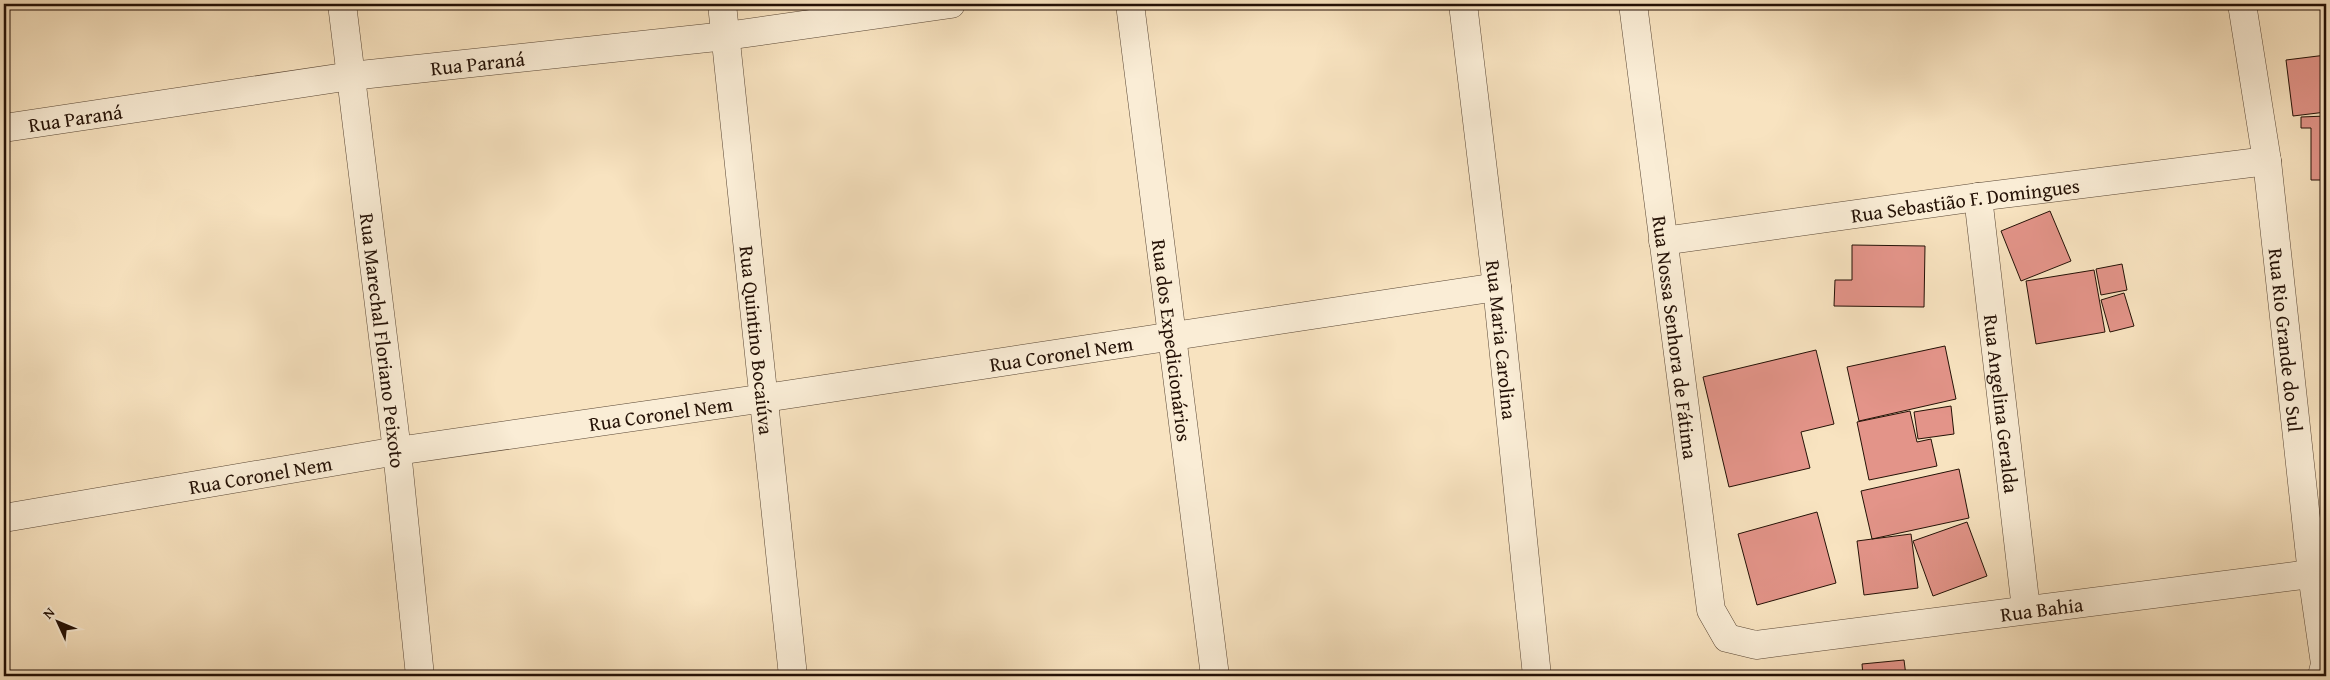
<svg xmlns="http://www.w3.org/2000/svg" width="2330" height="680" viewBox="0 0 2330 680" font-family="'Gentium Book Plus',serif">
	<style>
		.building { fill: #e39489; stroke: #241106 }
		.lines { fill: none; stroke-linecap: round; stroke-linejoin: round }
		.minor-casing { stroke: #594634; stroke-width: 29 }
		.tertiary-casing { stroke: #594634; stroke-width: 29 }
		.minor { stroke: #faedd6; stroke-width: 28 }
		.tertiary { stroke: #faedd6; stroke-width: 28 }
		.labels { text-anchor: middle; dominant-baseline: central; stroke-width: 4; stroke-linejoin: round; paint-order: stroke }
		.street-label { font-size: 20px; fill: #241106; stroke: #faedd6 }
	</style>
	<rect width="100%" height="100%" fill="#f8e3c0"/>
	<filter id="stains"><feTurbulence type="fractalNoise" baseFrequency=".004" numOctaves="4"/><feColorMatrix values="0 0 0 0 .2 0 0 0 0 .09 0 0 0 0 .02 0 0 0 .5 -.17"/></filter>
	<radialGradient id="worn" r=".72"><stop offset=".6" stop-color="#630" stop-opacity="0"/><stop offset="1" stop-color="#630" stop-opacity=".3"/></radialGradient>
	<path class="building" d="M 2326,55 L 2326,112 L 2293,116 L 2286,60 Z
		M 2326,116 L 2326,180 L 2311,180 L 2311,128 L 2301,128 L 2301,117 Z
		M 2050,211 L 2071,261 L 2021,281 L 2001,231 Z
		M 1852,245 L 1925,246 L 1924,307 L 1834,306 L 1835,280 L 1852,280 Z
		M 2122,264 L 2127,290 L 2101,295 L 2096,269 Z
		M 2094,270 L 2105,332 L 2036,344 L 2026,281 Z
		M 2124,293 L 2134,326 L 2110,332 L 2101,300 Z
		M 1945,346 L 1956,399 L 1859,421 L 1847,367 Z
		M 1816,350 L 1834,424 L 1801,432 L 1810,468 L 1729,487 L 1703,377 Z
		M 1951,406 L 1954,434 L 1918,439 L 1914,412 Z
		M 1910,411 L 1917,442 L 1931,439 L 1937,466 L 1869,480 L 1857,422 Z
		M 1959,469 L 1969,518 L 1872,539 L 1861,491 Z
		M 1817,512 L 1836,583 L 1757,605 L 1738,534 Z
		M 1967,522 L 1987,576 L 1933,596 L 1913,541 Z
		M 1911,534 L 1918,588 L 1864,595 L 1857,541 Z
		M 1904,660 L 1906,676 L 1863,676 L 1862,664 Z"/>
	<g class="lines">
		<defs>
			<g id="minor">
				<path id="s1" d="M 342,4 L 397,451 L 420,676"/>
				<path id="s2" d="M 1130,4 L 1215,676"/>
				<path id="s3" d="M 1463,4 L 1497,287 L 1537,676"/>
				<path id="s4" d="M 1633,4 L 1711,610 L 1727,638 L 1756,645 L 2326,572"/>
				<path id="s5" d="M 2242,4 L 2267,161 L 2312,574 L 2325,664 L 2322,676"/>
				<path id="s6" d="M 1978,197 L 2026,609"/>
				<path id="s7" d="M 1663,241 L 1978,197 L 2267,161"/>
				<path id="s8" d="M 4,518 L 397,451 L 765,398 L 1497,287"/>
			</g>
			<g id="tertiary">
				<path id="s9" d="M 722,4 L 793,676"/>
				<path id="s10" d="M 4,128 L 351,76 L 726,36 L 951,4"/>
			</g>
		</defs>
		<use href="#minor" class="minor-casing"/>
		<use href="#tertiary" class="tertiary-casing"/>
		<use href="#minor" class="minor"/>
		<use href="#tertiary" class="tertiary"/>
	</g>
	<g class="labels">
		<g class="street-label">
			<text stroke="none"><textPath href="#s10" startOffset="478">Rua Paraná</textPath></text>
			<text stroke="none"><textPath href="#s10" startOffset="72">Rua Paraná</textPath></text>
			<text stroke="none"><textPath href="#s7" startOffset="305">Rua Sebastião F. Domingues</textPath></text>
			<text stroke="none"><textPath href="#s4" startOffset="336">Rua Nossa Senhora de Fátima</textPath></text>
			<text stroke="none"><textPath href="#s1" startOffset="339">Rua Marechal Floriano Peixoto</textPath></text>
			<text stroke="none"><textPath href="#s9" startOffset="338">Rua Quintino Bocaiúva</textPath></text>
			<text stroke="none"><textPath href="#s2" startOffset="339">Rua dos Expedicionários</textPath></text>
			<text stroke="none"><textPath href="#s3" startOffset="338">Rua Maria Carolina</textPath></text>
			<text stroke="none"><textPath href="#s5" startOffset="339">Rua Rio Grande do Sul</textPath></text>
			<text stroke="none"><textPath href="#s8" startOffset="1070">Rua Coronel Nem</textPath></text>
			<text stroke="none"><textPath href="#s6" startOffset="208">Rua Angelina Geralda</textPath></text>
			<text stroke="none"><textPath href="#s8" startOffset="665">Rua Coronel Nem</textPath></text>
			<text stroke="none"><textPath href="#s8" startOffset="260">Rua Coronel Nem</textPath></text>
			<text stroke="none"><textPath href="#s4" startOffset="961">Rua Bahia</textPath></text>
		</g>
	</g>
	<rect width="2330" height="680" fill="none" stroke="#f8e3c0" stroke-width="20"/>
	<rect x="5" y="5" width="2320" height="670" fill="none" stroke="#241106" stroke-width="2.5"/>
	<rect x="10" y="10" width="2310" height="660" fill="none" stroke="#241106"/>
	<g transform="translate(58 622) rotate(314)" stroke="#faedd6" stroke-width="4" paint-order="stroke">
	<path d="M0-4L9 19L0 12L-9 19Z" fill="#241106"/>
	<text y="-8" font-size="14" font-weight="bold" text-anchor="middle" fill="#241106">N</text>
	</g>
	<rect width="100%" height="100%" filter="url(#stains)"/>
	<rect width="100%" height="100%" fill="url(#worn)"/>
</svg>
